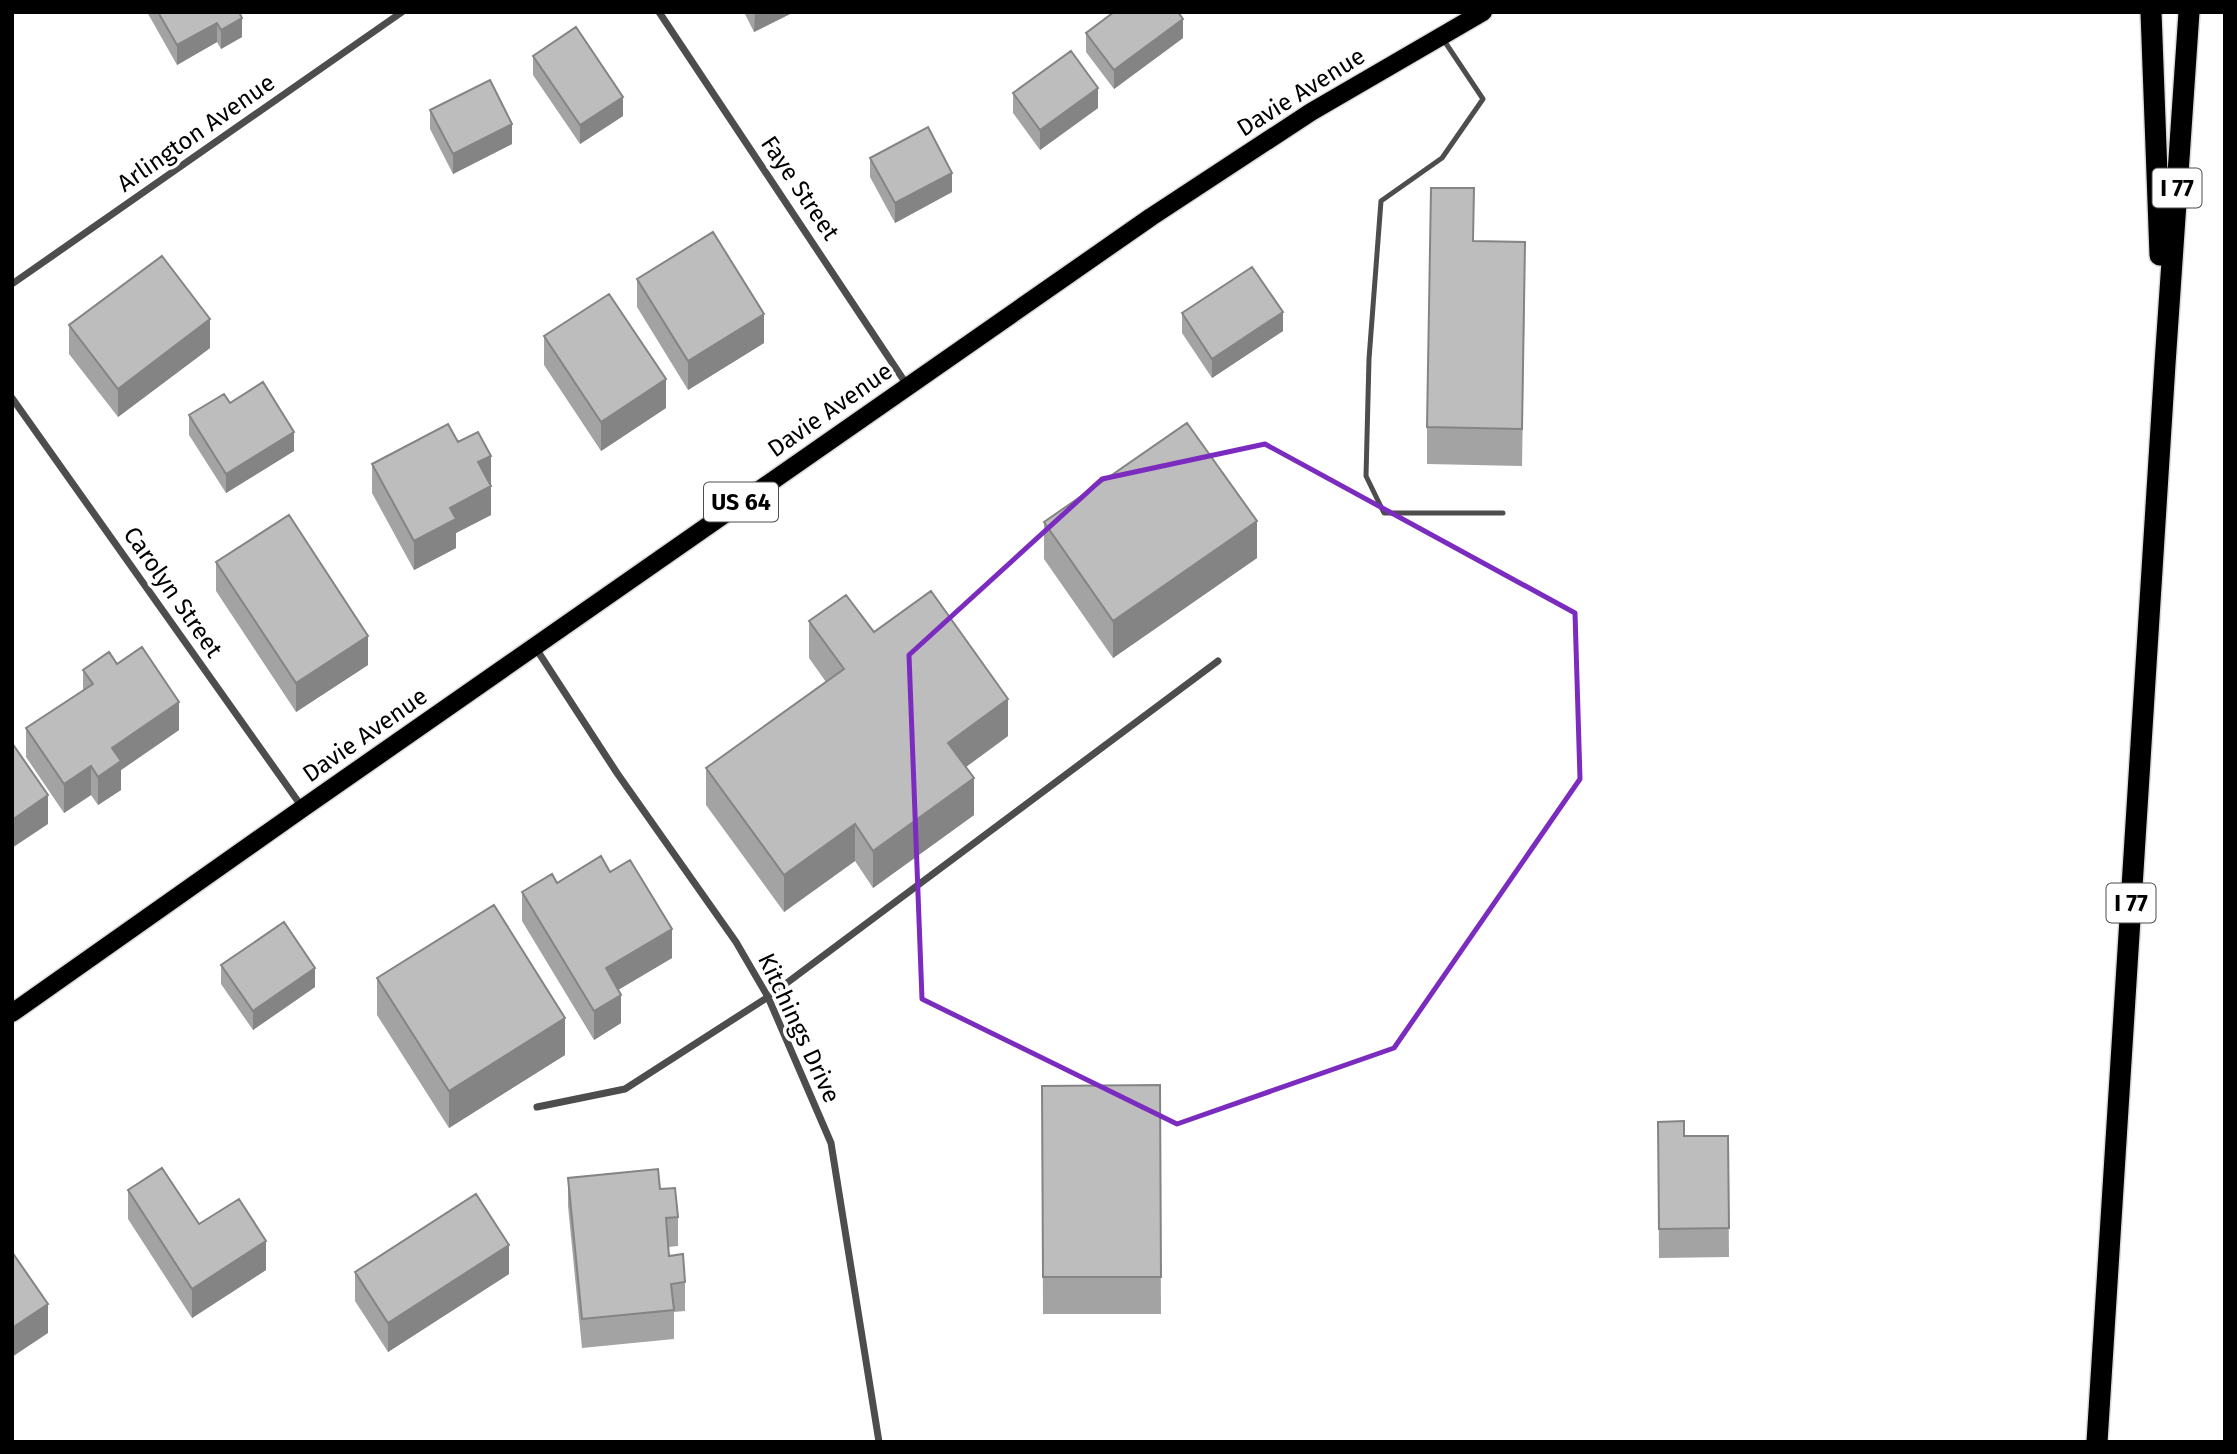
<svg xmlns="http://www.w3.org/2000/svg" width="2237" height="1454" viewBox="0 0 2237 1454" font-family="'Fira Sans',sans-serif">
	<style>
		.lines { fill: none; stroke-linecap: round; stroke-linejoin: round }
		.primary-casing { stroke: #dbdbdb; stroke-width: 21 }
		.motorway-casing { stroke: #dbdbdb; stroke-width: 24 }
		.service { stroke: #4d4d4d; stroke-width: 5 }
		.minor { stroke: #4d4d4d; stroke-width: 7 }
		.primary { stroke: #000; stroke-width: 18 }
		.motorway { stroke: #000; stroke-width: 21 }
		.wall { fill: #a3a3a3 }
		.shaded-wall { fill: #848484 }
		.building { fill: #bdbdbd; stroke: #848484; stroke-width: 2 }
		.marked { fill: none; stroke: #7b2cbf; stroke-width: 5; stroke-linejoin: round }
		.labels { text-anchor: middle; dominant-baseline: central; stroke-width: 7; stroke-linejoin: round; paint-order: stroke }
		.shield { fill: #fff; stroke: #4c4c4c; stroke-width: 2 }
		.shield-label { font-size: 23px; font-weight: bold; fill: #000 }
		.street-label { font-size: 24px; fill: #000; stroke: #fff }
	</style>
	<rect width="100%" height="100%" fill="#fff"/>
	<g class="lines">
		<defs>
			<path id="primary" d="M 12,1013 L 303,808 L 1151,217 L 1311,112 L 1483,12"/>
			<path id="motorway" d="M 2151,12 L 2160,255
				M 2097,1442 L 2165,364 L 2189,12"/>
		</defs>
		<use href="#primary" class="primary-casing"/>
		<use href="#motorway" class="motorway-casing"/>
		<path class="service" d="M 1443,39 L 1483,99 L 1442,158 L 1381,201 L 1369,359 L 1366,476 L 1384,513 L 1503,513"/>
		<path class="minor" d="M 659,12 L 907,385
			M 12,284 L 402,12
			M 12,398 L 302,807
			M 535,647 L 617,773 L 736,942 L 768,997 L 831,1143 L 879,1442
			M 537,1107 L 625,1089 L 768,997 L 1218,661"/>
		<use href="#primary" class="primary"/>
		<use href="#motorway" class="motorway"/>
	</g>
	<path class="wall" d="M 147,12 L 239,12 L 242,37 L 221,49 L 217,42 L 177,65 Z
		M 744,12 L 794,12 L 754,32 Z
		M 1086,33 L 1183,38 L 1114,89 L 1086,52 Z
		M 533,56 L 623,116 L 580,144 L 533,75 Z
		M 1013,93 L 1098,108 L 1040,150 L 1013,113 Z
		M 430,110 L 512,144 L 453,174 L 430,129 Z
		M 870,158 L 952,192 L 895,223 L 870,177 Z
		M 1473,241 L 1525,279 L 1522,466 L 1427,464 L 1427,427 Z
		M 637,279 L 764,343 L 688,390 L 637,307 Z
		M 1182,313 L 1283,331 L 1212,378 L 1182,333 Z
		M 69,325 L 210,348 L 118,417 L 69,354 Z
		M 544,336 L 666,408 L 601,451 L 544,365 Z
		M 230,403 L 294,451 L 226,493 L 189,435 L 189,415 Z
		M 458,442 L 491,484 L 491,515 L 456,533 L 456,548 L 414,570 L 372,493 L 372,464 Z
		M 1044,522 L 1257,558 L 1113,658 L 1044,559 Z
		M 216,562 L 368,665 L 296,712 L 216,591 Z
		M 809,621 L 874,632 L 1008,736 L 966,767 L 974,815 L 873,888 L 855,861 L 784,912 L 706,805 L 706,768 L 826,682 L 809,658 Z
		M 117,664 L 179,730 L 121,770 L 121,790 L 98,805 L 91,795 L 64,813 L 26,757 L 26,728 L 83,690 L 83,670 Z
		M 557,883 L 672,958 L 618,990 L 621,1023 L 594,1040 L 522,921 L 522,892 Z
		M 221,965 L 315,987 L 253,1030 L 221,984 Z
		M 377,978 L 565,1055 L 449,1128 L 377,1015 Z
		M 1160,1085 L 1161,1314 L 1043,1314 L 1042,1086 Z
		M 1658,1122 L 1684,1136 L 1728,1136 L 1729,1257 L 1659,1258 Z
		M 568,1178 L 660,1189 L 678,1217 L 678,1246 L 668,1247 L 669,1256 L 685,1282 L 685,1311 L 674,1312 L 674,1339 L 582,1348 L 568,1206 Z
		M 128,1190 L 199,1224 L 266,1270 L 192,1318 L 128,1219 Z
		M 355,1272 L 509,1274 L 388,1352 L 355,1301 Z"/>
	<path class="shaded-wall" d="M 755,12 L 794,12 L 754,32 Z
		M 242,18 L 242,37 L 221,49 L 221,30 Z
		M 1183,19 L 1183,38 L 1114,89 L 1114,70 Z
		M 217,23 L 217,42 L 177,65 L 177,45 Z
		M 1098,88 L 1098,108 L 1040,150 L 1040,130 Z
		M 623,97 L 623,116 L 580,144 L 580,125 Z
		M 512,124 L 512,144 L 453,174 L 453,154 Z
		M 952,173 L 952,192 L 895,223 L 895,203 Z
		M 1283,312 L 1283,331 L 1212,378 L 1212,359 Z
		M 764,314 L 764,343 L 688,390 L 688,361 Z
		M 210,319 L 210,348 L 118,417 L 118,389 Z
		M 666,379 L 666,408 L 601,451 L 601,422 Z
		M 294,432 L 294,451 L 226,493 L 226,474 Z
		M 491,456 L 491,484 L 478,491 L 478,462 Z
		M 491,486 L 491,515 L 456,533 L 456,548 L 414,570 L 414,541 L 450,508 Z
		M 1257,521 L 1257,558 L 1113,658 L 1113,621 Z
		M 368,636 L 368,665 L 296,712 L 296,683 Z
		M 1008,699 L 1008,736 L 948,780 L 948,743 Z
		M 179,702 L 179,730 L 121,770 L 121,790 L 98,805 L 98,777 L 112,748 Z
		M 91,766 L 91,795 L 64,813 L 64,784 Z
		M 974,778 L 974,815 L 873,888 L 873,851 Z
		M 48,795 L 48,824 L 12,848 L 12,820 Z
		M 855,824 L 855,861 L 784,912 L 784,875 Z
		M 672,929 L 672,958 L 606,997 L 606,968 Z
		M 315,968 L 315,987 L 253,1030 L 253,1011 Z
		M 621,995 L 621,1023 L 594,1040 L 594,1011 Z
		M 565,1018 L 565,1055 L 449,1128 L 449,1091 Z
		M 266,1241 L 266,1270 L 192,1318 L 192,1289 Z
		M 509,1245 L 509,1274 L 388,1352 L 388,1323 Z
		M 48,1304 L 48,1333 L 12,1357 L 12,1328 Z"/>
	<path class="building" d="M 158,12 L 239,12 L 242,18 L 221,30 L 217,23 L 177,45 Z
		M 1114,12 L 1178,12 L 1183,19 L 1114,70 L 1086,33 Z
		M 576,27 L 623,97 L 580,125 L 533,56 Z
		M 1071,51 L 1098,88 L 1040,130 L 1013,93 Z
		M 490,80 L 512,124 L 453,154 L 430,110 Z
		M 928,127 L 952,173 L 895,203 L 870,158 Z
		M 1431,188 L 1474,188 L 1473,241 L 1525,242 L 1522,429 L 1427,427 Z
		M 713,232 L 764,314 L 688,361 L 637,279 Z
		M 162,256 L 210,319 L 118,389 L 69,325 Z
		M 1252,267 L 1283,312 L 1212,359 L 1182,313 Z
		M 609,294 L 666,379 L 601,422 L 544,336 Z
		M 263,382 L 294,432 L 226,474 L 189,415 L 224,394 L 230,403 Z
		M 1187,423 L 1257,521 L 1113,621 L 1044,522 Z
		M 448,424 L 458,442 L 478,432 L 491,456 L 478,462 L 491,486 L 450,508 L 456,519 L 414,541 L 372,464 Z
		M 289,515 L 368,636 L 296,683 L 216,562 Z
		M 931,591 L 1008,699 L 948,743 L 974,778 L 873,851 L 855,824 L 784,875 L 706,768 L 844,669 L 809,621 L 846,595 L 874,632 Z
		M 142,647 L 179,702 L 112,748 L 121,761 L 98,777 L 91,766 L 64,784 L 26,728 L 93,684 L 83,670 L 109,652 L 117,664 Z
		M 12,743 L 48,795 L 12,820 Z
		M 601,856 L 610,872 L 630,860 L 672,929 L 606,968 L 621,995 L 594,1011 L 522,892 L 552,874 L 557,883 Z
		M 494,905 L 565,1018 L 449,1091 L 377,978 Z
		M 284,922 L 315,968 L 253,1011 L 221,965 Z
		M 1160,1085 L 1161,1277 L 1043,1277 L 1042,1086 Z
		M 1684,1121 L 1684,1136 L 1728,1136 L 1729,1228 L 1659,1229 L 1658,1122 Z
		M 162,1168 L 199,1224 L 239,1199 L 266,1241 L 192,1289 L 128,1190 Z
		M 658,1169 L 660,1189 L 675,1188 L 678,1217 L 666,1218 L 669,1256 L 683,1254 L 685,1282 L 671,1284 L 674,1310 L 582,1319 L 568,1178 Z
		M 476,1194 L 509,1245 L 388,1323 L 355,1272 Z
		M 12,1252 L 48,1304 L 12,1328 Z"/>
	<path class="marked" d="M 1265,444 L 1575,613 L 1580,779 L 1394,1048 L 1177,1124 L 922,999 L 909,655 L 1102,479 Z"/>
	<g class="labels">
		<g class="shield">
			<rect x="2152.5" y="168.5" width="49" height="39" rx="5"/>
			<rect x="704" y="482.5" width="74" height="39" rx="5"/>
			<rect x="2106.5" y="883.5" width="49" height="39" rx="5"/>
		</g>
		<g class="shield-label">
			<text x="2177" y="188">I 77</text>
			<text x="741" y="502">US 64</text>
			<text x="2131" y="903">I 77</text>
		</g>
		<g class="street-label">
			<text transform="translate(1301 92) rotate(-32)">Davie Avenue</text>
			<text transform="translate(196 133) rotate(-35)">Arlington Avenue</text>
			<text transform="translate(800 188) rotate(56)">Faye Street</text>
			<text transform="translate(830 410) rotate(-35)">Davie Avenue</text>
			<text transform="translate(173 592) rotate(55)">Carolyn Street</text>
			<text transform="translate(365 735) rotate(-35)">Davie Avenue</text>
			<text transform="translate(799 1028) rotate(65)">Kitchings Drive</text>
		</g>
	</g>
	<rect width="2237" height="1454" fill="none" stroke="#000000" stroke-width="28"/>
</svg>
